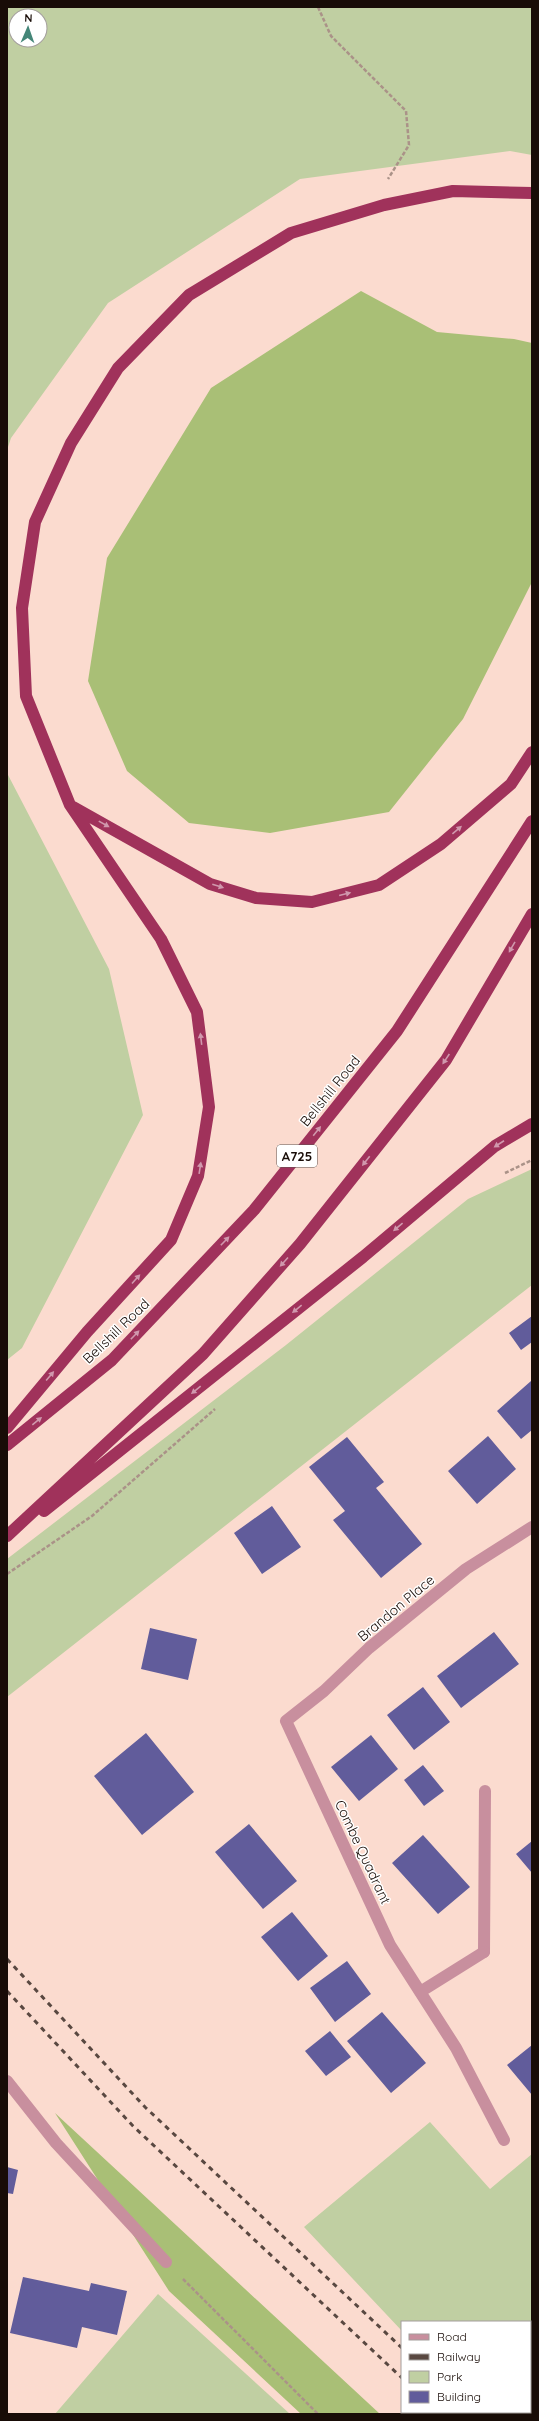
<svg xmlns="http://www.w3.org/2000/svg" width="539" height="2421" viewBox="0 0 539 2421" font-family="Quicksand,sans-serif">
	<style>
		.green { fill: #c0cfa2; fill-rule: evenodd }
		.forest { fill: #a9bf76 }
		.building { fill: #615c9b }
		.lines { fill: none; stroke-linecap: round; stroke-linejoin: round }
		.path { stroke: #aa9288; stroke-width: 2.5; stroke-dasharray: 4 2; stroke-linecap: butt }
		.service { stroke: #c88f9e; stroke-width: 12 }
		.minor { stroke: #c88f9e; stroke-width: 12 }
		.trunk { stroke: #a0325b; stroke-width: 12 }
		.rail { stroke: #594841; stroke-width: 3; stroke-dasharray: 5 5; stroke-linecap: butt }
		.oneway { fill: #d098ad }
		.labels { text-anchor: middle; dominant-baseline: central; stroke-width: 3; stroke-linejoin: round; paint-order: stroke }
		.shield { fill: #fff; stroke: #5d5551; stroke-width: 1 }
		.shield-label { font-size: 13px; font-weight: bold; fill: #180c07 }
		.street-label { font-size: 14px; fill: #180c07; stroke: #fff }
	</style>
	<rect width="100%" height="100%" fill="#fbdbcf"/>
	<path class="green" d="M 7,7 L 532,7 L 532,155 L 510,151 L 300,179 L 108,303 L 11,438 L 7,450 ZM 16,16 L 40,16 L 40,40 L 16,40 Z
		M 7,773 L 109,969 L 143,1115 L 22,1348 L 7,1360 Z
		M 532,1169 L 532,1285 L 7,1697 L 7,1559 L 286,1345 L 468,1199 Z
		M 430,2122 L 490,2189 L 532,2154 L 532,2414 L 493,2414 L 491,2412 L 530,2412 L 530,2322 L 402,2322 L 402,2331 L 304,2227 Z
		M 158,2294 L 290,2414 L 55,2414 Z"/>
	<path class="forest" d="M 361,291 L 437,332 L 514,339 L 532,343 L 532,582 L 463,719 L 389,812 L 270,833 L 189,823 L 127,771 L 88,681 L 107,558 L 211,388 Z
		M 55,2113 L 380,2414 L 301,2414 L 169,2291 Z"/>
	<path class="building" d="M 532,1316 L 532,1342 L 521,1350 L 509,1333 Z
		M 531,1381 L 532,1430 L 521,1439 L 497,1411 Z
		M 488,1436 L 516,1469 L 477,1504 L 448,1471 Z
		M 347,1437 L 384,1482 L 376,1488 L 422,1544 L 381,1578 L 333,1520 L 345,1511 L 309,1467 Z
		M 272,1506 L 301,1547 L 262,1574 L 234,1533 Z
		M 150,1628 L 197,1639 L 188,1680 L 141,1669 Z
		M 494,1632 L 519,1664 L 461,1708 L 437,1676 Z
		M 423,1687 L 450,1722 L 414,1750 L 387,1715 Z
		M 146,1733 L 194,1792 L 142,1835 L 94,1776 Z
		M 371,1735 L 398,1769 L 359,1801 L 331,1767 Z
		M 423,1765 L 444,1791 L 424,1806 L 404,1780 Z
		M 249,1824 L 297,1881 L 263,1909 L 215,1852 Z
		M 423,1835 L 470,1887 L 438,1914 L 392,1863 Z
		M 532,1841 L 532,1873 L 516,1854 Z
		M 292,1912 L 328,1956 L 298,1981 L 261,1937 Z
		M 347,1961 L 371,1994 L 335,2022 L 310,1988 Z
		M 382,2012 L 426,2063 L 391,2093 L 347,2041 Z
		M 330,2031 L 351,2057 L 326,2076 L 305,2051 Z
		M 532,2045 L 532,2095 L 507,2065 Z
		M 7,2167 L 18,2170 L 13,2194 L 7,2193 Z
		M 23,2277 L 89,2291 L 91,2283 L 127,2291 L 117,2335 L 82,2327 L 77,2348 L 10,2333 Z"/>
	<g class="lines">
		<path class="path" d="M 318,7 L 331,36 L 406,111 L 409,145 L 388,179
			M 505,1173 L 532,1160
			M 7,1574 L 92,1516 L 215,1409
			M 183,2279 L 318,2414"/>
		<path class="service" d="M 484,1952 L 485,1791
			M 7,2081 L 56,2143 L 166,2262"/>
		<path class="minor" d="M 420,1992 L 484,1952
			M 504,2140 L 456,2048 L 390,1945 L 286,1721 L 324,1691 L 369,1648 L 466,1569 L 532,1527"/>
		<path class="trunk" d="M 73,807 L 210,884 L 256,898 L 312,902 L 379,885 L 441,844 L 511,784 L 532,752
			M 7,1428 L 87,1332 L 171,1240 L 198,1176 L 209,1107 L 197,1012 L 161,939 L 70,805 L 26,696 L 22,608 L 35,522 L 71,443 L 118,368 L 189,295 L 291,233 L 384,205 L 453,191 L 532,193
			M 7,1445 L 112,1360 L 254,1210 L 397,1031 L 532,821
			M 44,1511 L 363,1257 L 495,1146 L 532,1124
			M 7,1536 L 203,1354 L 300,1244 L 446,1060 L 532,914"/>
		<path class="rail" d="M 7,1959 L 145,2107 L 402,2348
			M 7,1991 L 133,2126 L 402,2378
			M 438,2412 L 440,2414
			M 470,2412 L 472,2414"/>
	</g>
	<defs><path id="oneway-solid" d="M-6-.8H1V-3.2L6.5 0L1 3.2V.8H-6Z"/></defs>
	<g class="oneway">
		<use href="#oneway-solid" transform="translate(104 824) rotate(29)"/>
		<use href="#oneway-solid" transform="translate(457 830) rotate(-40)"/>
		<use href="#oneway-solid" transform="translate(218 886) rotate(18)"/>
		<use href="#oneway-solid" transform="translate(345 894) rotate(-14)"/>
		<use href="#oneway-solid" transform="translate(512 947) rotate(120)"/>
		<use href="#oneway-solid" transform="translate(201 1039) rotate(-97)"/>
		<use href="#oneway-solid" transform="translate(446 1059) rotate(124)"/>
		<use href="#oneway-solid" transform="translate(317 1131) rotate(-51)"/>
		<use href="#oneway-solid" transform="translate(499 1144) rotate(147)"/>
		<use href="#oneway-solid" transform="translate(366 1161) rotate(128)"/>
		<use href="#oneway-solid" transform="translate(200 1168) rotate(-81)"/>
		<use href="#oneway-solid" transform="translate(398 1227) rotate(140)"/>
		<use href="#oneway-solid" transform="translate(225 1241) rotate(-46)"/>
		<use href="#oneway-solid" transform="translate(284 1262) rotate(132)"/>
		<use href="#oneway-solid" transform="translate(136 1279) rotate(-48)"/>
		<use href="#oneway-solid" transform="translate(297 1309) rotate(141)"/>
		<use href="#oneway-solid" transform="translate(135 1335) rotate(-46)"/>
		<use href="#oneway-solid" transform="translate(50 1376) rotate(-50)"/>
		<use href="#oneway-solid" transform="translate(196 1390) rotate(141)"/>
		<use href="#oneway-solid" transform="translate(37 1421) rotate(-39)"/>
	</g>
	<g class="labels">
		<rect class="shield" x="277" y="1145" width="40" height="22" rx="3"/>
		<g class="shield-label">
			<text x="297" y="1156">A725</text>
		</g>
		<g class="street-label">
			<text transform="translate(330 1091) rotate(-51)">Bellshill Road</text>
			<text transform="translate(116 1331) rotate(-44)">Bellshill Road</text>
			<text transform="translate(396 1608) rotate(-40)">Brandon Place</text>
			<text transform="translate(363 1852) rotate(65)">Combe Quadrant</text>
		</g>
	</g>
	<rect width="539" height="2421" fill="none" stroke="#180c07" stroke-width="16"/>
	<rect x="401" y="2321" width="130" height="92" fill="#ffffff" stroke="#a39e9c"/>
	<rect x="409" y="2334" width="20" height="6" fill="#c88f9e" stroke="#a39e9c"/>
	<text x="437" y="2341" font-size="12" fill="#180c07">Road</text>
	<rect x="409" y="2354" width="20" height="6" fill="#594841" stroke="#a39e9c"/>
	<text x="437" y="2361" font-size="12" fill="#180c07">Railway</text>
	<rect x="409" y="2371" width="20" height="12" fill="#c0cfa2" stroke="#a39e9c"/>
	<text x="437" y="2381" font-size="12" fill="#180c07">Park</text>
	<rect x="409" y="2391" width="20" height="12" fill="#615c9b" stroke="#a39e9c"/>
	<text x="437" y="2401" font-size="12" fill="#180c07">Building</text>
	<g transform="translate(28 28) rotate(2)"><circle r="19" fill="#ffffff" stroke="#a39e9c"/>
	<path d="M0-3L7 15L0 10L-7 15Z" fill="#448678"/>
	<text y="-6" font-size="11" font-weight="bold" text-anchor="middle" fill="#180c07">N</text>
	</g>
</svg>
